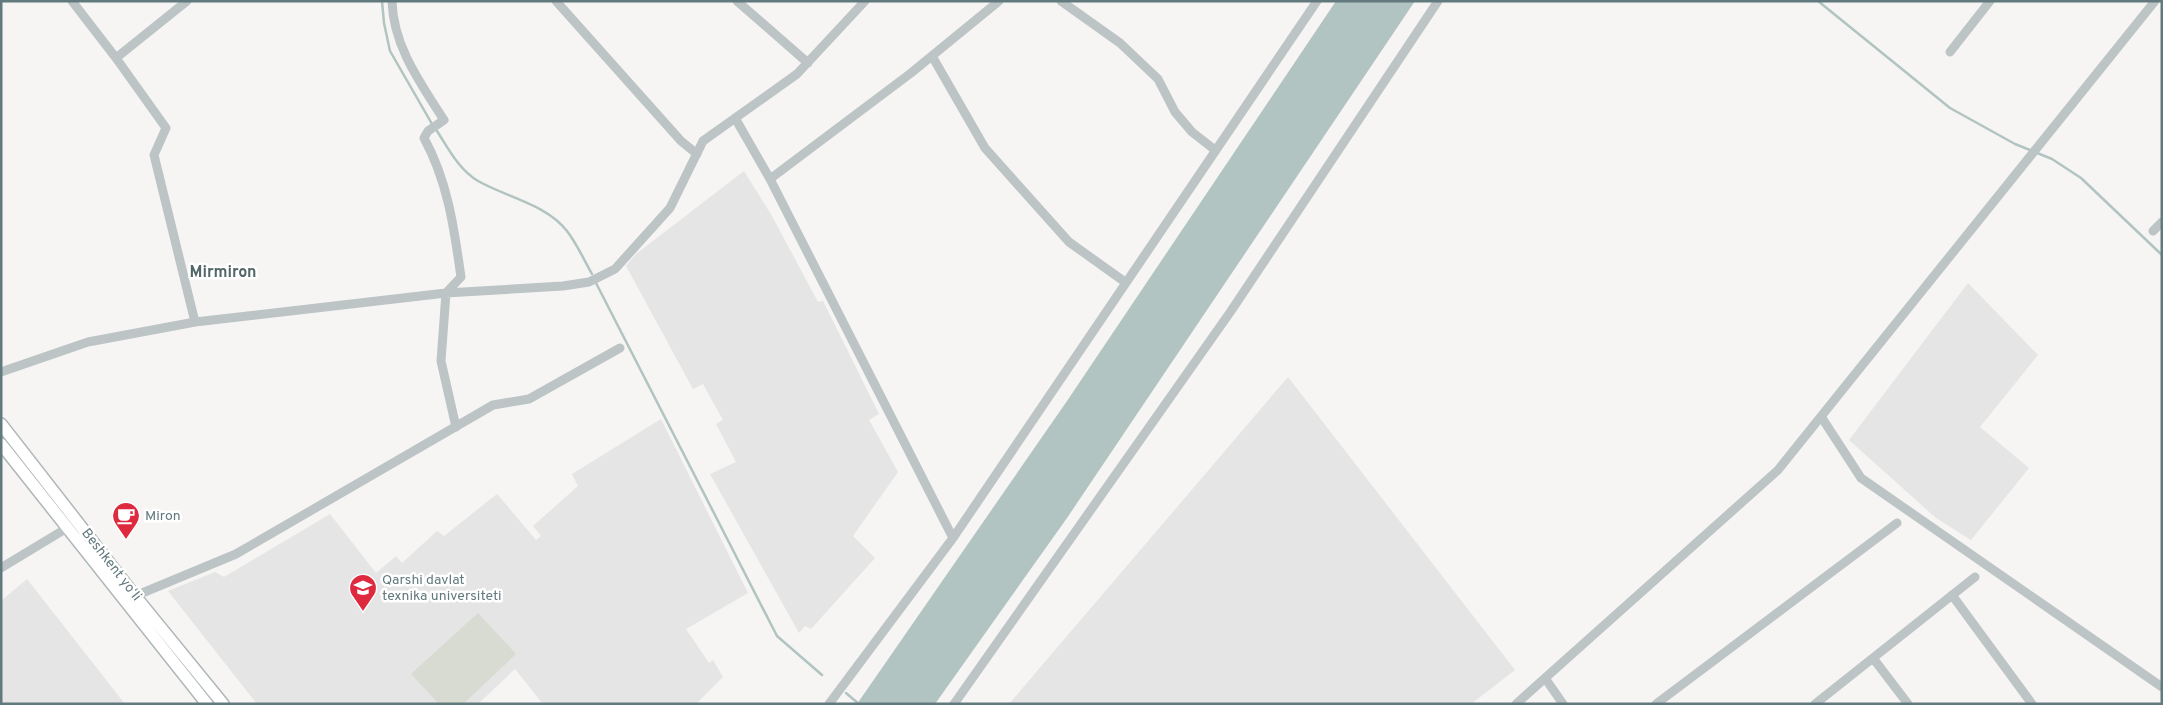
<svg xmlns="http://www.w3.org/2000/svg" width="2163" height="705" viewBox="0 0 2163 705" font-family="Overpass,sans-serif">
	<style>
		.built { fill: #e4e5e4 }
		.green { fill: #d8dbd2 }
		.water { fill: #b1c4c2 }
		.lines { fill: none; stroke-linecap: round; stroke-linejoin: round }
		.stream { stroke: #b1c4c2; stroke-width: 2.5 }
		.major-casing { stroke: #aeb6b7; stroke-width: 14 }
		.minor { stroke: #bcc4c5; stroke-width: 9 }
		.major { stroke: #fff; stroke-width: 11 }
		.labels { text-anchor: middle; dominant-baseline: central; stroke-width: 5; stroke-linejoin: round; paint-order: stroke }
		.poi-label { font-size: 14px; fill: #627a7d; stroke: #fff; text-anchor: start }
		.street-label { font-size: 14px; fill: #627a7d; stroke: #fff }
		.quarter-label { font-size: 16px; font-weight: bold; fill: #536668; stroke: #fff }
	</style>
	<rect width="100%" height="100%" fill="#f6f5f3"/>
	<path class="built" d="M 744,171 L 772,216 L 818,302 L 823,301 L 879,414 L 869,420 L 898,472 L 853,536 L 875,558 L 811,629 L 805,626 L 799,633 L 710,474 L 736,462 L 716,424 L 723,420 L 703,384 L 693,389 L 626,266 L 636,254 Z
		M 1968,283 L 2038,355 L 1980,427 L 2029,468 L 1971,540 L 1936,518 L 1849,440 Z
		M 1288,377 L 1515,670 L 1471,704 L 1009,704 Z
		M 661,419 L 748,593 L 686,629 L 709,663 L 713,660 L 723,677 L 696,704 L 543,704 L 515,669 L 478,704 L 257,704 L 168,591 L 215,572 L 224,577 L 330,514 L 376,573 L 396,556 L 402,563 L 437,531 L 444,536 L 497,494 L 536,540 L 541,536 L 533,526 L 578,486 L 572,474 Z
		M 27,579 L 125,704 L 1,704 L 1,601 Z"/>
	<path class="green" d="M 478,613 L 516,654 L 463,704 L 439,704 L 411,674 Z"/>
	<path class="water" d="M 1336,1 L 1415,1 L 1067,518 L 935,704 L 857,704 L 1067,401 Z"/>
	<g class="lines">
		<path class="stream" d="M 382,1 L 384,23 L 390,51 L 432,124
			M 1818,1 L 1950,108 L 2015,144 L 2052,159 L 2081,178 L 2162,255
			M 437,131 C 448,148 459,170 478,181 C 506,197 546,204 567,231 C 577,244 584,260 592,274
			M 596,283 L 777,636 L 822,675
			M 846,693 L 859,704"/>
		<defs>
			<path id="major" d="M 1,424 L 135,596 L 223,704
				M 1,444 L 207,704"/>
		</defs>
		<use href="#major" class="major-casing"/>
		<path class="minor" d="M 72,1 L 116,58 L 166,128 L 154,155 L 195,322
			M 392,1 C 393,46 421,84 444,120 L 428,131 L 424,138 C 448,182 454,228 461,277 L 446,293 L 441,361 L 456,427
			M 556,1 L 681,141 L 697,154
			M 737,1 L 808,63
			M 1061,1 L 1120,43 L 1158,79 L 1175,112 L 1192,132 L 1215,150
			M 1950,52 L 1990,1
			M 932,56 L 985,148 L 1069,242 L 1125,282
			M 116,58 L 187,1
			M 735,118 L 770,179 L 953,538
			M 770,179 L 911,73 L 999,1
			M 2153,231 L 2162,222
			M 1,372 L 88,342 L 195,322 L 446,293 L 563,286 L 589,282 L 615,269 L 670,208 L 703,141 L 797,74 L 865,1
			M 1822,418 L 1861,478 L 2162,687
			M 1,568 L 67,528
			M 1952,595 L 2032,704
			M 135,596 L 236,554 L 493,405 L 529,399 L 620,348
			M 1873,658 L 1908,704
			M 1545,678 L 1563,704
			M 829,704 L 953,538 L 1317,1
			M 954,704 L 1231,311 L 1438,1
			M 1516,704 L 1778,470 L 2155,1
			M 1656,704 L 1897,523
			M 1815,704 L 1975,577"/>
		<use href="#major" class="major"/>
	</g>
	<defs>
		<symbol id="cafe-pin" viewBox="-11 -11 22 30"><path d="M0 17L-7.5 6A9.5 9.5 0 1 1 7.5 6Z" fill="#de2a3f" stroke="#fff"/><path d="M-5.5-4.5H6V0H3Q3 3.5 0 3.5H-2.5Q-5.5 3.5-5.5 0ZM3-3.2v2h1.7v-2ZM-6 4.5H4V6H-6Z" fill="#fff"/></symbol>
		<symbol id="university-pin" viewBox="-11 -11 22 30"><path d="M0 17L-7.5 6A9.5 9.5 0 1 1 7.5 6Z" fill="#de2a3f" stroke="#fff"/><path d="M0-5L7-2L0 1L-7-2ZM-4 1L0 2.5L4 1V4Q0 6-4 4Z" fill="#fff"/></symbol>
	</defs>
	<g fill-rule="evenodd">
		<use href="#cafe-pin" x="110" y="500" width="32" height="43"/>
		<use href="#university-pin" x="347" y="572" width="32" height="43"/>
	</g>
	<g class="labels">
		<g class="poi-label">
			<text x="145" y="516">Miron</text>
			<text x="382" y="580">Qarshi davlat<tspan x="382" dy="16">texnika universiteti</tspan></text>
		</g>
		<g class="street-label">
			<text transform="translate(111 565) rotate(52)">Beshkent yoʻli</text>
		</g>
		<g class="quarter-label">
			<text x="223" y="273">Mirmiron</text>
		</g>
	</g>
	<rect width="2163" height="705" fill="none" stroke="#627a7d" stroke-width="5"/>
</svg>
